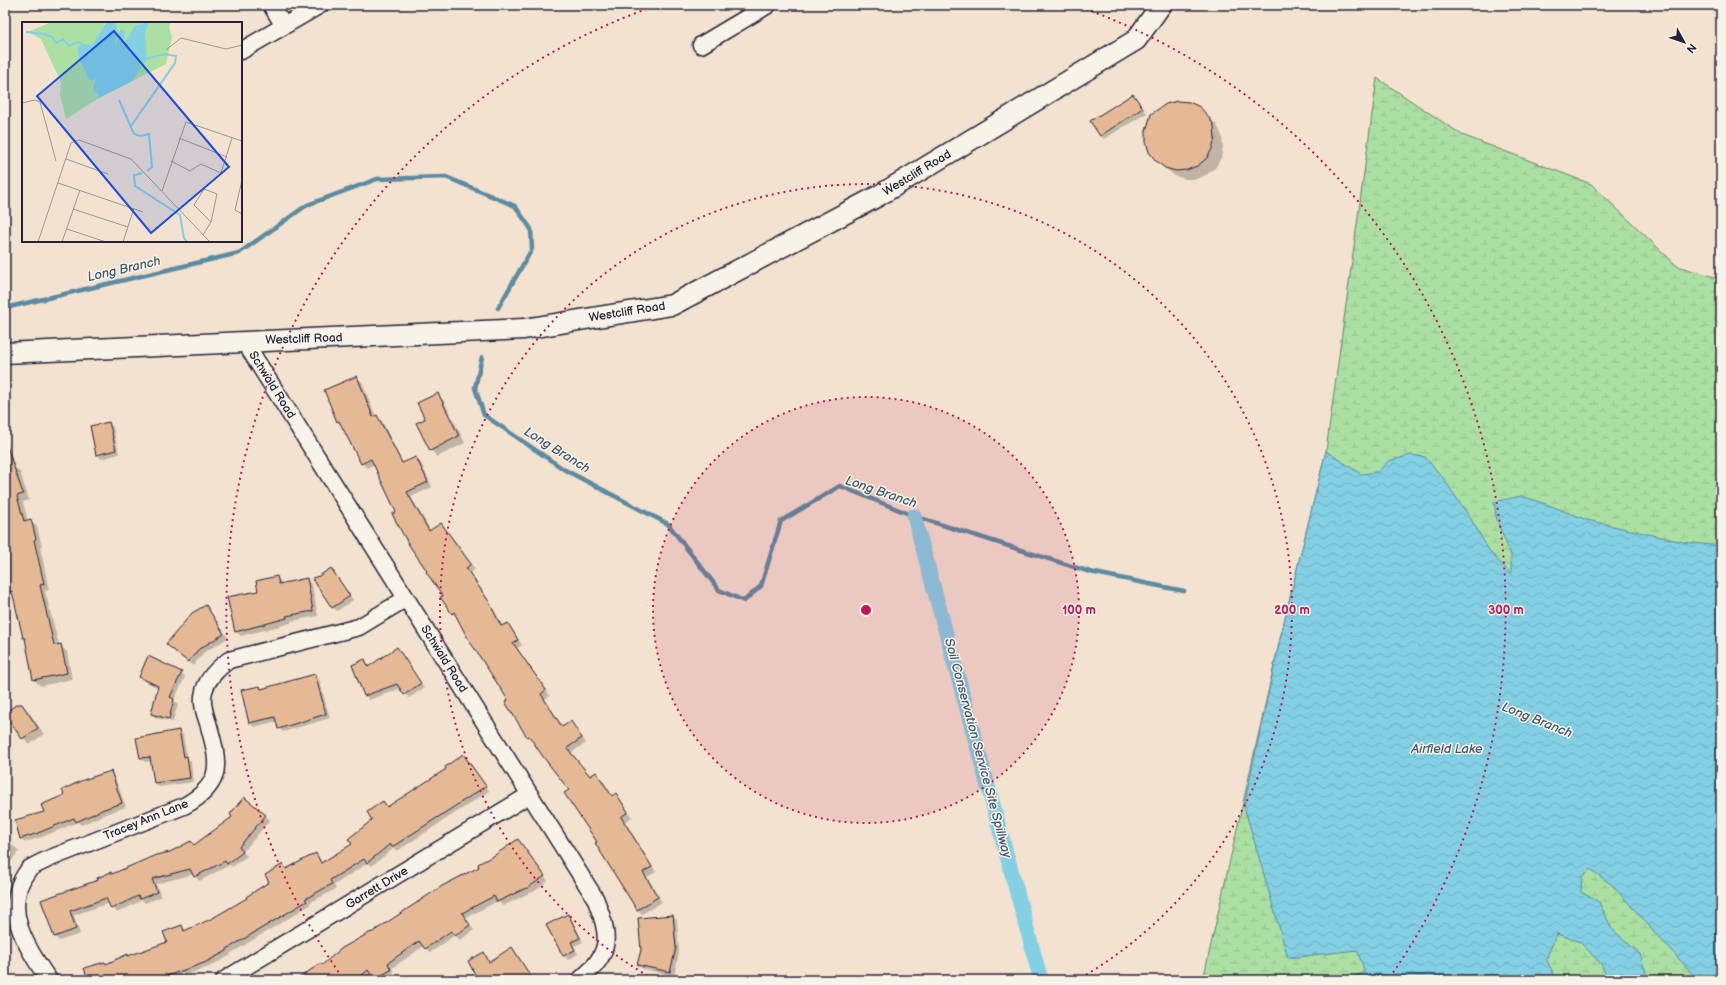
<svg xmlns="http://www.w3.org/2000/svg" width="1726" height="985" viewBox="0 0 1726 985" font-family="'Balsamiq Sans',sans-serif">
	<style>
		.wetland { fill: url(#wetland-marsh); stroke: #67816e }
		.water { fill: url(#water-waves); stroke: #5c8aa0 }
		.shadow { fill: #0003 }
		.lines { fill: none; stroke-linecap: round; stroke-linejoin: round }
		.stream { stroke: #5c8aa0; stroke-width: 4.5 }
		.canal { stroke: #83cfe3; stroke-width: 15 }
		.building { fill: #e6b996; stroke: #22223b }
		.minor-casing { stroke: #22223b; stroke-width: 19 }
		.tertiary-casing { stroke: #22223b; stroke-width: 23 }
		.minor { stroke: #f7f3e8; stroke-width: 16 }
		.tertiary { stroke: #f7f3e8; stroke-width: 20 }
		.ring { fill: none; stroke: #c2185b; stroke-width: 2; stroke-dasharray: 2 4 }
		.labels { text-anchor: middle; dominant-baseline: central; stroke-width: 3; stroke-linejoin: round; paint-order: stroke }
		.street-label { font-size: 12px; fill: #22223b; stroke: #f7f3e8 }
		.water-label { font-size: 13px; font-style: italic; fill: #3f566d; stroke: #f7f3e8 }
		.inset-river { fill: none; stroke: #83cfe3; stroke-width: 2 }
		.inset-road { fill: none; stroke: #9f9594; stroke-width: 1 }
		.view { fill: #1d4ed8; fill-opacity: 0.15; stroke: #1d4ed8; stroke-width: 2 }
		.inset-edge { fill: none; stroke: #22223b; stroke-width: 2 }
		.centre { fill: #c2185b; stroke: #f7f3e8; stroke-width: 2 }
		.ring-label { font-size: 12px; text-anchor: middle; font-weight: bold; fill: #c2185b; stroke: #f7f3e8; stroke-width: 3; stroke-linejoin: round; paint-order: stroke }
	</style>
	<defs>
		<pattern id="wetland-marsh" width="20" height="14" patternUnits="userSpaceOnUse"><rect width="20" height="14" fill="#ace0a2"/><path d="M1 5h8M5 5V1M11 12h8M15 12V8" fill="none" stroke="#94c08c"/></pattern>
		<pattern id="water-waves" width="16" height="10" patternUnits="userSpaceOnUse"><rect width="16" height="10" fill="#83cfe3"/><path d="M0 5q4-4 8 0t8 0" fill="none" stroke="#71b1c4"/></pattern>
	</defs>
	<rect width="100%" height="100%" fill="#f2e2cf"/>
	<filter id="ink" filterUnits="userSpaceOnUse"><feTurbulence type="fractalNoise" baseFrequency=".025" numOctaves="2"/><feDisplacementMap in="SourceGraphic" scale="8" xChannelSelector="R" yChannelSelector="G"/><feConvolveMatrix kernelMatrix="1 2 1 2 8 2 1 2 1" color-interpolation-filters="sRGB"/></filter>
	<g filter="url(#ink)">
		<path class="wetland" d="M 1377,78 L 1462,135 L 1591,184 L 1677,266 L 1721,279 L 1721,980 L 1203,980 L 1282,630 L 1326,451 Z"/>
		<path class="water" d="M 1326,451 L 1361,474 L 1378,472 L 1388,461 L 1411,455 L 1425,457 L 1443,478 L 1471,519 L 1490,552 L 1511,574 L 1511,555 L 1497,521 L 1494,502 L 1521,496 L 1546,504 L 1587,520 L 1683,542 L 1721,546 L 1721,980 L 1698,980 L 1612,885 L 1590,869 L 1582,877 L 1581,892 L 1599,902 L 1612,929 L 1640,954 L 1648,980 L 1608,980 L 1601,964 L 1580,942 L 1557,934 L 1546,959 L 1557,980 L 1347,980 L 1365,972 L 1357,950 L 1288,958 L 1244,806 L 1282,630 Z"/>
		<path class="shadow" d="M 1133,95 L 1147,113 L 1104,139 L 1100,135 Z
			M 1199,108 L 1217,125 L 1222,136 L 1223,147 L 1221,158 L 1215,168 L 1206,175 L 1196,179 L 1185,179 L 1175,176 L 1157,161 Z
			M 357,378 L 362,382 L 376,417 L 382,421 L 403,464 L 416,458 L 421,463 L 432,487 L 411,497 L 431,531 L 441,524 L 475,569 L 470,573 L 492,606 L 503,627 L 508,624 L 512,629 L 522,645 L 517,648 L 550,696 L 545,699 L 563,727 L 571,722 L 586,743 L 571,753 L 591,777 L 596,773 L 601,778 L 613,797 L 616,795 L 620,799 L 632,817 L 625,822 L 656,872 L 647,877 L 662,902 L 642,914 L 637,909 L 598,842 L 571,790 L 528,736 L 509,700 L 457,618 L 453,613 L 397,512 L 374,464 L 367,468 L 362,463 L 342,426 L 338,422 Z
			M 437,394 L 444,401 L 465,443 L 437,457 L 431,450 L 426,419 Z
			M 109,423 L 113,427 L 119,454 L 101,459 L 97,454 Z
			M 13,466 L 20,472 L 29,500 L 23,502 L 28,521 L 31,521 L 37,527 L 42,546 L 40,546 L 49,590 L 45,591 L 59,645 L 60,645 L 67,652 L 72,679 L 41,686 L 34,680 L 26,640 L 24,638 L 14,595 L 10,591 L 5,570 L 5,469 Z
			M 331,569 L 353,600 L 337,611 L 333,607 L 319,577 Z
			M 277,577 L 282,584 L 307,580 L 312,585 L 318,616 L 291,621 L 291,623 L 241,636 L 235,631 L 259,591 Z
			M 206,606 L 228,638 L 203,653 L 193,666 L 172,648 Z
			M 397,648 L 424,688 L 409,698 L 401,688 L 369,700 L 365,695 L 365,661 L 370,667 Z
			M 181,673 L 185,677 L 174,700 L 178,704 L 173,722 L 156,718 L 152,714 L 159,688 L 144,681 L 140,677 Z
			M 315,675 L 319,679 L 330,718 L 283,732 L 279,728 L 277,721 L 254,727 L 250,723 L 242,691 L 260,687 L 262,689 Z
			M 21,705 L 28,711 L 44,734 L 29,745 L 5,714 Z
			M 179,731 L 183,735 L 187,758 L 191,762 L 193,782 L 159,787 L 155,783 L 152,761 L 145,762 L 141,758 Z
			M 5,746 L 10,760 L 5,762 Z
			M 463,755 L 489,791 L 397,851 L 394,848 L 372,866 L 368,863 L 334,885 L 336,889 L 309,903 L 310,905 L 230,954 L 231,955 L 209,967 L 171,980 L 89,980 L 105,963 L 107,965 L 168,943 L 182,926 L 186,931 L 212,920 L 248,899 L 271,882 L 283,865 L 287,869 L 316,854 L 322,863 L 353,844 L 374,820 L 383,802 L 388,807 L 447,769 Z
			M 110,772 L 114,776 L 126,807 L 108,813 L 81,825 L 78,822 L 42,837 L 25,842 L 21,838 L 45,813 Z
			M 265,816 L 270,820 L 243,852 L 247,856 L 232,867 L 230,865 L 199,881 L 194,874 L 156,884 L 161,897 L 145,903 L 142,900 L 117,913 L 110,903 L 74,915 L 80,934 L 59,941 L 54,936 L 42,901 L 171,852 L 191,842 L 195,846 Z
			M 5,839 L 19,851 L 7,866 L 5,865 Z
			M 518,840 L 548,881 L 532,893 L 531,892 L 503,906 L 498,901 L 465,918 L 474,930 L 460,940 L 455,935 L 430,953 L 424,946 L 392,968 L 395,975 L 385,980 L 376,980 L 372,975 L 366,980 L 293,980 L 296,978 L 298,980 L 323,966 L 481,867 Z
			M 568,915 L 572,919 L 583,942 L 574,946 L 578,954 L 568,960 L 564,956 L 548,925 Z
			M 673,916 L 677,920 L 679,953 L 674,976 L 643,969 L 638,965 Z
			M 512,948 L 533,980 L 479,980 L 484,953 L 490,962 Z"/>
		<g class="lines">
			<path class="stream" d="M 5,308 L 239,253 L 307,205 L 377,179 L 446,177 L 515,206 L 531,229 L 532,249 L 498,308
				M 482,357 L 475,388 L 484,415 L 565,470 L 668,524 L 719,590 L 744,601 L 761,586 L 781,521 L 840,486 L 914,516 L 1090,572 L 1184,591"/>
			<path class="canal" d="M 914,516 L 1041,980"/>
		</g>
		<path class="building" d="M 1133,94 L 1143,108 L 1100,136 L 1090,121 Z
			M 1177,101 L 1189,102 L 1200,107 L 1208,116 L 1214,126 L 1215,138 L 1212,149 L 1206,159 L 1197,166 L 1187,170 L 1176,171 L 1165,168 L 1156,161 L 1149,152 L 1146,142 L 1146,131 L 1151,114 L 1166,104 Z
			M 357,376 L 373,417 L 377,415 L 402,463 L 416,457 L 428,482 L 407,492 L 429,531 L 441,523 L 471,564 L 466,568 L 488,600 L 501,626 L 508,623 L 518,640 L 513,643 L 546,690 L 541,694 L 562,727 L 571,721 L 582,738 L 567,748 L 590,776 L 596,772 L 612,796 L 616,793 L 628,812 L 621,817 L 652,867 L 643,872 L 658,897 L 637,910 L 595,843 L 597,842 L 564,793 L 569,790 L 544,758 L 529,736 L 527,737 L 505,702 L 508,700 L 467,637 L 454,612 L 452,614 L 440,597 L 443,596 L 426,572 L 427,571 L 409,545 L 392,514 L 396,512 L 371,459 L 361,464 L 339,421 L 337,422 L 324,390 Z
			M 438,393 L 459,436 L 430,451 L 416,423 L 425,419 L 417,403 Z
			M 109,422 L 116,450 L 96,455 L 90,426 Z
			M 5,446 L 7,446 L 23,494 L 17,496 L 24,521 L 31,519 L 36,539 L 34,540 L 44,584 L 40,585 L 54,645 L 61,644 L 67,673 L 33,680 L 25,638 L 23,638 L 12,591 L 9,592 L 5,575 Z
			M 331,568 L 350,596 L 332,608 L 312,578 L 319,576 Z
			M 277,576 L 279,584 L 307,578 L 313,611 L 286,616 L 287,618 L 235,632 L 227,597 L 258,591 L 256,581 Z
			M 206,605 L 224,634 L 199,649 L 188,662 L 166,644 L 192,613 Z
			M 397,647 L 421,683 L 404,695 L 397,684 L 364,696 L 352,665 L 365,659 L 368,667 Z
			M 148,656 L 182,672 L 170,697 L 174,699 L 169,719 L 151,714 L 158,686 L 139,677 Z
			M 315,674 L 326,714 L 278,729 L 275,717 L 249,723 L 241,690 L 260,686 L 261,689 Z
			M 17,704 L 22,704 L 38,728 L 22,739 L 5,715 L 5,713 Z
			M 179,730 L 184,757 L 187,756 L 190,778 L 154,783 L 150,757 L 140,758 L 136,738 Z
			M 463,754 L 486,786 L 392,847 L 390,844 L 367,863 L 364,859 L 330,880 L 332,884 L 305,899 L 307,901 L 227,949 L 227,951 L 204,963 L 155,980 L 88,980 L 84,968 L 105,962 L 106,964 L 128,954 L 128,956 L 167,942 L 163,932 L 182,925 L 184,931 L 211,919 L 247,898 L 246,897 L 269,882 L 265,875 L 283,864 L 286,869 L 316,853 L 321,863 L 352,844 L 348,839 L 372,820 L 367,812 L 383,801 L 387,807 L 446,769 L 445,767 Z
			M 111,771 L 122,803 L 104,809 L 76,822 L 74,818 L 38,833 L 20,839 L 15,820 L 44,812 L 41,805 L 64,795 L 62,790 L 83,780 Z
			M 244,797 L 266,815 L 239,847 L 243,852 L 227,864 L 225,861 L 194,877 L 190,869 L 152,879 L 157,892 L 140,899 L 138,896 L 111,909 L 106,898 L 70,911 L 76,929 L 54,937 L 41,900 L 98,880 L 97,878 L 111,872 L 112,874 L 156,855 L 170,852 L 191,841 L 194,845 L 232,817 L 230,814 Z
			M 518,839 L 545,876 L 526,889 L 526,888 L 497,902 L 494,896 L 462,913 L 470,925 L 455,936 L 451,931 L 425,949 L 419,941 L 388,963 L 391,970 L 374,979 L 368,970 L 356,980 L 296,980 L 321,963 L 322,965 L 342,948 L 371,932 L 371,933 L 442,886 L 479,867 L 478,864 L 495,855 Z
			M 568,914 L 580,938 L 571,942 L 575,950 L 563,956 L 546,925 Z
			M 673,915 L 676,948 L 670,972 L 637,965 L 641,950 L 638,918 Z
			M 512,947 L 533,980 L 478,980 L 468,961 L 484,952 L 489,962 Z"/>
		<g class="lines">
			<defs>
				<path id="minor" d="M 271,5 L 284,26
					M 701,45 L 768,5
					M 241,51 L 320,5
					M 244,341 L 595,898 C 610,936 613,952 580,980
					M 49,980 C 25,946 0,906 29,869 C 35,865 42,862 48,859 L 184,806 C 225,784 219,762 208,723 C 205,714 202,706 203,696 C 205,680 217,669 229,660 L 359,627 L 405,599
					M 224,980 L 529,795"/>
				<path id="tertiary" d="M 5,353 L 524,329 L 672,305 L 878,196 L 1136,40 L 1161,5"/>
			</defs>
			<use href="#minor" class="minor-casing"/>
			<use href="#tertiary" class="tertiary-casing"/>
			<use href="#minor" class="minor"/>
			<use href="#tertiary" class="tertiary"/>
		</g>
	</g>
	<circle cx="866" cy="610" r="213" fill="#c2185b" fill-opacity=".12"/>
	<g class="ring">
		<circle cx="866" cy="610" r="213"/>
		<path d="M653 979A426 426 0 1 1 1079 979"/>
		<path d="M342 977A640 640 0 0 1 652 7M1080 7A640 640 0 0 1 1390 977"/>
	</g>
	<g class="labels">
		<g class="street-label">
			<text transform="translate(917 173) rotate(-31)">Westcliff Road</text>
			<text transform="translate(627 312) rotate(-9)">Westcliff Road</text>
			<text transform="translate(304 339) rotate(-2)">Westcliff Road</text>
			<text transform="translate(272 385) rotate(58)">Schwald Road</text>
			<text transform="translate(444 659) rotate(58)">Schwald Road</text>
			<text transform="translate(146 820) rotate(-22)">Tracey Ann Lane</text>
			<text transform="translate(377 888) rotate(-31)">Garrett Drive</text>
		</g>
		<g class="water-label">
			<text transform="translate(124 269) rotate(-13)">Long Branch</text>
			<text transform="translate(557 450) rotate(32)">Long Branch</text>
			<text transform="translate(881 492) rotate(19)">Long Branch</text>
			<text transform="translate(1537 720) rotate(22)">Long Branch</text>
			<text transform="translate(978 748) rotate(75)">Soil Conservation Service Site Spillway</text>
			<text x="1447" y="749">Airfield Lake</text>
		</g>
	</g>
	<g transform="translate(22 22)">
		<rect width="220" height="220" fill="#f2e2cf"/>
		<path d="M 29,0 L 149,0 L 147,5 L 150,15 L 144,42 L 77,76 L 44,97 L 38,73 L 39,60 L 30,41 L 19,17 L 6,10 Z" fill="#ace0a2"/>
		<path d="M 85,0 L 92,0 L 95,5 L 93,27 L 98,7 L 103,9 L 100,25 L 113,4 L 127,0 L 123,10 L 124,37 L 123,41 L 115,38 L 119,45 L 110,59 L 77,76 L 76,72 L 71,68 L 74,54 L 70,59 L 67,57 L 57,36 L 56,26 L 60,22 L 70,23 Z" fill="#83cfe3"/>
		<path class="inset-river" d="M 4,10 L 22,12 L 30,15 L 34,21 L 41,17 L 47,24 L 55,20 L 60,22M 97,78 L 112,112 L 118,114 L 127,112 L 130,145 L 125,149M 109,104 L 153,41 L 154,34 L 142,32 L 124,37M 120,151 L 112,153 L 113,164 L 158,193 L 162,216 L 165,220"/>
		<path class="inset-road" d="M 144,28 L 159,16 L 204,27 L 220,23M 0,81 L 13,78 L 18,80 L 34,139M 157,116 L 205,135M 44,137 L 86,152M 149,139 L 168,149 L 179,142 L 199,151 L 210,116M 220,158 L 213,188 L 220,192M 36,161 L 121,190M 182,167 L 195,172 L 189,200 L 172,183 ZM 140,169 L 164,100 L 220,119M 51,187 L 106,205M 45,207 L 84,220M 181,213 L 189,200M 16,220 L 49,121 L 57,118 L 109,137 L 188,220M 40,220 L 58,168M 101,220 L 112,186"/>
		<path class="view" d="M 92,9 L 207,145 L 129,211 L 15,74 Z"/>
		<rect width="220" height="220" class="inset-edge"/>
	</g>
	<circle cx="866" cy="610" r="6" class="centre"/>
	<g class="ring-label">
		<text x="1079" y="614">100 m</text>
		<text x="1292" y="614">200 m</text>
		<text x="1506" y="614">300 m</text>
	</g>
	<rect width="1726" height="985" fill="none" stroke="#f7f3e8" stroke-width="20"/>
	<rect x="10" y="10" width="1706" height="965" fill="none" stroke="#22223b" stroke-width="1.5" filter="url(#ink)"/>
	<g transform="translate(1684 42) rotate(130)" stroke="#f7f3e8" stroke-width="3" paint-order="stroke">
	<path d="M0-3L7 15L0 10L-7 15Z" fill="#22223b"/>
	<text y="-6" font-size="11" font-weight="bold" text-anchor="middle" fill="#22223b">N</text>
	</g>
</svg>
